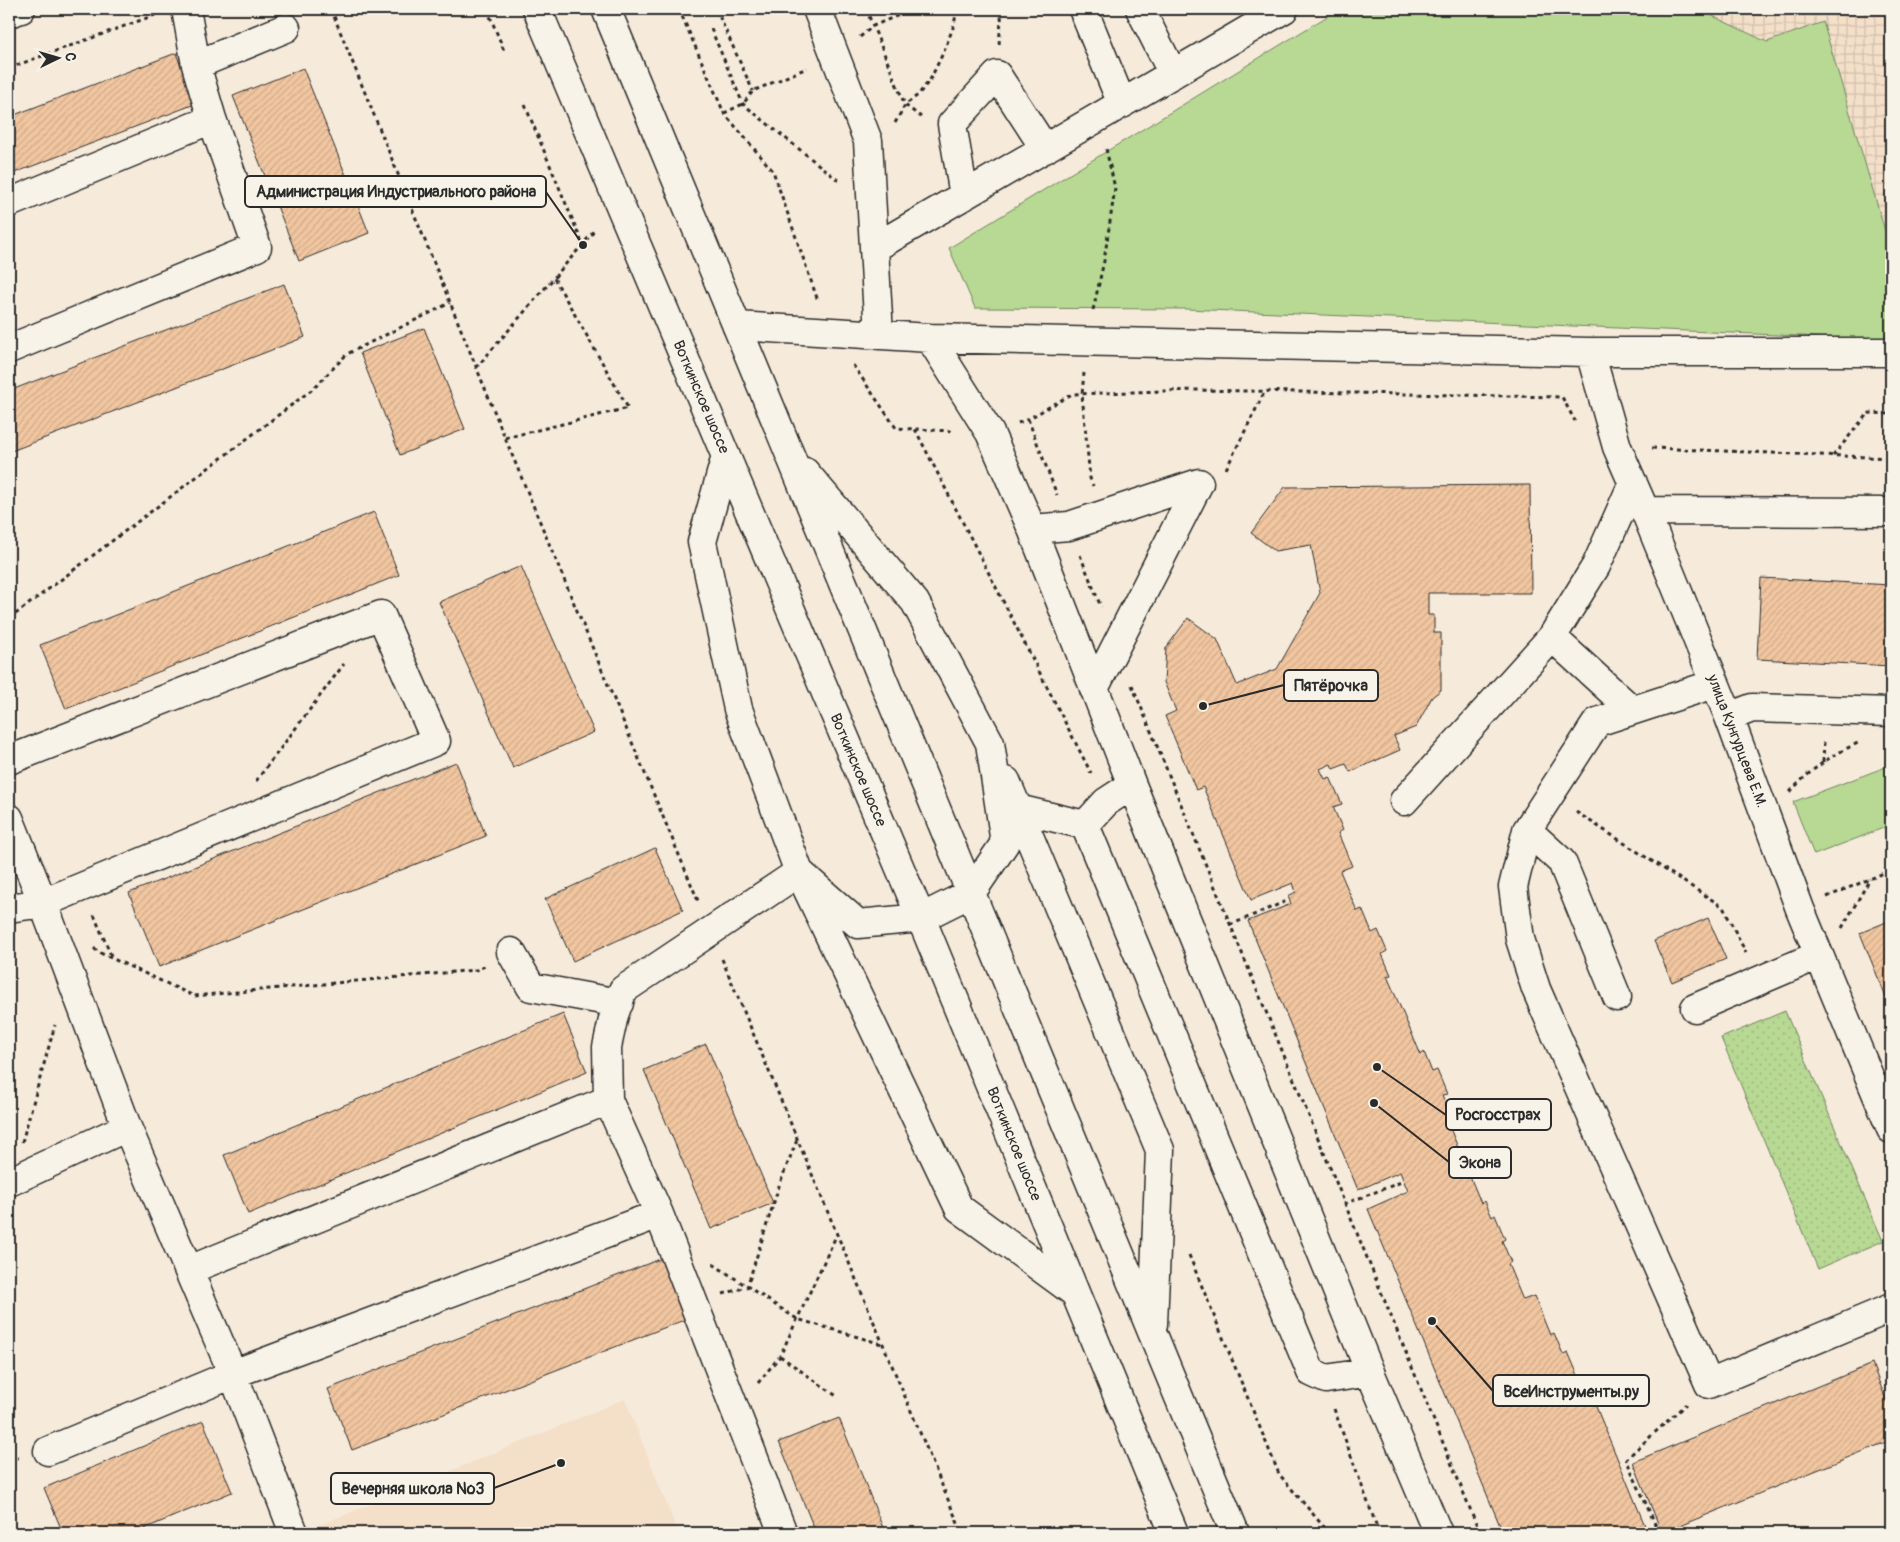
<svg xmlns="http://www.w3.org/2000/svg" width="1900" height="1542" viewBox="0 0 1900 1542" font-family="Pangolin,sans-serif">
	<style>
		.built { fill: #f4dfc9 }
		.industrial { fill: url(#industrial-grid) }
		.green { fill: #b7d993; stroke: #71825f }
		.park { fill: url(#park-dots); stroke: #71825f }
		.building { fill: url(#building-hatch); stroke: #2b2b2b }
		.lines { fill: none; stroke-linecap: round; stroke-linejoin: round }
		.minor-casing { stroke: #2b2b2b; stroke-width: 31 }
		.major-casing { stroke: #2b2b2b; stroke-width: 31 }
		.path { stroke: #2b2b2b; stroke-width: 3; stroke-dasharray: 4 4; stroke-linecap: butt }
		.minor { stroke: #f7f3e8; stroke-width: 28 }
		.major { stroke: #f7f3e8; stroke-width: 28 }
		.labels { text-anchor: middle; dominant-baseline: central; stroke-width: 5; stroke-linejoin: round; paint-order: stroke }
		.street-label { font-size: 15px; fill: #2b2b2b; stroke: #f7f3e8 }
		.leader { fill: none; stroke: #2b2b2b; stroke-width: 2 }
		.callout-dot { fill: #2b2b2b; stroke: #f7f3e8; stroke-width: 2 }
		.callout { fill: #f7f3e8; stroke: #2b2b2b; stroke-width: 2 }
		.callout-label { font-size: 16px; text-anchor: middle; font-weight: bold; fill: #2b2b2b }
	</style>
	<defs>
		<pattern id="industrial-grid" width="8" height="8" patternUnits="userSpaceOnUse" patternTransform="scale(1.25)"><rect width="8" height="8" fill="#f4dfc9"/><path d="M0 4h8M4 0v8" fill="none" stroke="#d1c0ad"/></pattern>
		<pattern id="park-dots" width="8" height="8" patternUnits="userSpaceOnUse" patternTransform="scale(1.25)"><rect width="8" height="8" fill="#b7d993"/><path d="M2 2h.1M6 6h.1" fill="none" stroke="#9eba7f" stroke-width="1.8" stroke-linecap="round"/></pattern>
		<pattern id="building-hatch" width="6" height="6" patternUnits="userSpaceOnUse" patternTransform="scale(1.25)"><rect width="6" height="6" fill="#f1c6a0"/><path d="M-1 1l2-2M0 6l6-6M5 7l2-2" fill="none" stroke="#cfaa8a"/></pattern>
	</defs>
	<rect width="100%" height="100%" fill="#f6eada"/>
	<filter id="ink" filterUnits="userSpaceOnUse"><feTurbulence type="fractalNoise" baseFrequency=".02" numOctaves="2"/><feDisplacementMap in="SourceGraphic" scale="10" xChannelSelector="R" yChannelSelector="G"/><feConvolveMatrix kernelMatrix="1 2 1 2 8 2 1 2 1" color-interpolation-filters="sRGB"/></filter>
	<g filter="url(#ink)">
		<path class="built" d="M 625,1399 L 678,1533 L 321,1533 L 318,1526 Z"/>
		<path class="industrial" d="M 1698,9 L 1891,9 L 1891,251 L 1823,22 L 1767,42 Z"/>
		<path class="green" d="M 1339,9 L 1698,9 L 1767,42 L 1823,22 L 1891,251 L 1891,340 L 1186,309 L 975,308 L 949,248 Z
			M 1891,765 L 1891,825 L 1814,855 L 1793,802 Z"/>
		<path class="park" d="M 1785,1011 L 1883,1241 L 1818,1269 L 1721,1038 Z"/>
		<path class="building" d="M 176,53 L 195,104 L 9,175 L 9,117 Z
			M 303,68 L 369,233 L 299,261 L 233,96 Z
			M 284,284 L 305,337 L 9,452 L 9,391 Z
			M 424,328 L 465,429 L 400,455 L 360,353 Z
			M 1530,485 L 1531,593 L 1428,593 L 1428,615 L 1434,615 L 1434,633 L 1441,633 L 1441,690 L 1432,697 L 1416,727 L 1394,736 L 1400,750 L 1350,772 L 1346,764 L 1333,769 L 1331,764 L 1320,769 L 1325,779 L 1330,777 L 1342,804 L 1333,807 L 1343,830 L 1338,833 L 1352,866 L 1340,871 L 1357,911 L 1362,909 L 1372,933 L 1378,930 L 1387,951 L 1382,954 L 1391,975 L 1387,976 L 1421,1055 L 1424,1052 L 1432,1072 L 1437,1070 L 1447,1094 L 1442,1095 L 1452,1119 L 1447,1121 L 1481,1203 L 1485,1201 L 1492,1217 L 1495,1215 L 1505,1239 L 1502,1241 L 1511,1262 L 1508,1264 L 1523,1300 L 1534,1296 L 1550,1335 L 1554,1333 L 1563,1354 L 1568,1352 L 1580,1380 L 1575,1382 L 1581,1396 L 1590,1392 L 1648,1533 L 1503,1533 L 1368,1209 L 1408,1191 L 1400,1172 L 1358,1190 L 1248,921 L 1291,904 L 1288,896 L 1296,892 L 1293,883 L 1251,900 L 1203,787 L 1196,790 L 1165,716 L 1176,711 L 1164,682 L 1166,648 L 1188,618 L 1217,639 L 1237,685 L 1277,669 L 1320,593 L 1311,545 L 1275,551 L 1251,533 L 1285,487 Z
			M 374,512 L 399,575 L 66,709 L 40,645 Z
			M 521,566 L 594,732 L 513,768 L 439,602 Z
			M 1761,578 L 1891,585 L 1891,666 L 1757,659 Z
			M 456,762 L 486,836 L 159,967 L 129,893 Z
			M 655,848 L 683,910 L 573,961 L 545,899 Z
			M 1708,918 L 1726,959 L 1672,982 L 1654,941 Z
			M 1891,920 L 1891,1010 L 1860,933 Z
			M 563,1014 L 587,1072 L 248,1214 L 224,1155 Z
			M 706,1044 L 773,1203 L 711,1229 L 644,1070 Z
			M 665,1257 L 689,1318 L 352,1450 L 328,1389 Z
			M 1872,1364 L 1891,1412 L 1891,1440 L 1662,1533 L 1633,1462 Z
			M 839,1418 L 885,1533 L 816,1533 L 779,1442 Z
			M 203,1421 L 232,1492 L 134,1533 L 63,1533 L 44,1488 Z"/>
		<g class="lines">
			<defs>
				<path id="minor" d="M 817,9 L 868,141 L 879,335
					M 1083,9 L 1122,104
					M 1140,9 L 1173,74
					M 9,13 L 21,9
					M 196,65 L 286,28
					M 964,196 L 952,124 L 997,75 L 1045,149
					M 9,203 L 212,119
					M 874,248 L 1284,9
					M 737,326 L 930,338 L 1590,352 L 1891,352
					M 930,338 L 990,433 L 1032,529 L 1132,785 L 1370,1372 L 1438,1533
					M 9,349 L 257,247 L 212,119 L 196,65 L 186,9
					M 1590,352 L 1617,447 L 1645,511 L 1729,717 L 1800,909 L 1891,1129
					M 1645,511 L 1891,512
					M 1032,529 L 1069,526 L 1199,483 L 1094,689
					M 1552,637 L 1632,710
					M 1714,684 L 1597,722 L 1527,830 L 1513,887 L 1520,939 L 1536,989 L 1709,1384 L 1891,1308
					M 1729,717 L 1752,708 L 1891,712
					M 9,760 L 381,615 L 436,741 L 43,903 L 9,908
					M 1132,785 L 1106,802 L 1085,825 L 1311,1372 L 1326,1379 L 1370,1372
					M 1404,801 L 1552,637 L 1596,566 L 1633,483
					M 1018,809 L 1085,825
					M 9,818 L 43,903 L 127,1127 L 233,1374 L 294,1533
					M 1527,830 L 1562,862 L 1617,997
					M 511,952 L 531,987 L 619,1003
					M 1695,1008 L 1819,955
					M 608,1100 L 607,1047 L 614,1015 L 623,990 L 799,872
					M 9,1182 L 127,1127
					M 659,1214 L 783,1533
					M 48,1451 L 233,1374 L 659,1214 L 608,1100 L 189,1270"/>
				<path id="major" d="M 537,9 L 921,918 L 1174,1533
					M 606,9 L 1235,1533
					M 726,456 L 702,542 L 738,709 L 799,872 L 858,924 L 921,918 L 971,893 L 1005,843 L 990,743 L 915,602 L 805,472
					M 1006,781 L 1160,1150 L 1153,1324
					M 804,882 L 959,1208 L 1075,1293"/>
			</defs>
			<use href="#minor" class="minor-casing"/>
			<use href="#major" class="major-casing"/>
			<path class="path" d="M 331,9 L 505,438 L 699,903
				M 487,9 L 505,53
				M 679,9 L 724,113 L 773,171 L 818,301
				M 716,9 L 753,91
				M 866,9 L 905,105 L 921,117
				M 711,29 L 743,104 L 839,181
				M 860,37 L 873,26 L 913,9
				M 999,44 L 1002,9
				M 9,68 L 155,15
				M 525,105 L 583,245
				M 724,113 L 743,104 L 753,91 L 807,68
				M 895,123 L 905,105 L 918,95 L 930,80 L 944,51 L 954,25 L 957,9
				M 1093,310 L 1104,261 L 1115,188 L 1106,149
				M 853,365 L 896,428 L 951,431
				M 476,368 L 596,229
				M 1084,373 L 1082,394 L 1090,478 L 1093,486
				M 1028,419 L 1057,495
				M 1018,423 L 1028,419 L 1072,394 L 1195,390 L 1562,397 L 1575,421
				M 915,429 L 1091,773
				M 505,438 L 628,408 L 554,278
				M 1652,448 L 1891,458
				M 1833,456 L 1868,413 L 1891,414
				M 1226,469 L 1265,391
				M 1080,555 L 1101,607
				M 9,619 L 314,388 L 347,354 L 450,303
				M 1132,685 L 1480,1533
				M 1823,762 L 1824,741
				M 256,781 L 344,664
				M 1790,792 C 1810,770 1831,755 1858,743
				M 1576,812 L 1723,907 L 1746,953
				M 1827,897 L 1891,870
				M 94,915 L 112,958
				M 1230,925 L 1289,900
				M 1842,928 L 1870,879
				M 94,948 L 98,952 L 194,996 L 476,970 L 485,966
				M 722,959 L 962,1533
				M 22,1142 L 55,1025
				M 1344,1204 L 1404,1181
				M 1189,1255 L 1279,1474 L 1329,1533
				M 713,1264 L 797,1319 L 882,1344
				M 723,1294 L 747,1287 L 780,1183 L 797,1140
				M 780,1356 L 838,1397
				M 758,1383 L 780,1356 L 837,1234
				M 1334,1409 L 1379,1533
				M 9,1457 L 18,1458
				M 1659,1533 L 1626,1459 L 1686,1404"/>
			<use href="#minor" class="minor"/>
			<use href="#major" class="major"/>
		</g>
	</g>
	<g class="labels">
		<g class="street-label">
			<text transform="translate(701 397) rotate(67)">Воткинское шоссе</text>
			<text transform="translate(1737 741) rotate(69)">улица Кунгурцева Е.М.</text>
			<text transform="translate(858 770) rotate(67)">Воткинское шоссе</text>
			<text transform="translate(1014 1144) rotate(68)">Воткинское шоссе</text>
		</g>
	</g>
	<path class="leader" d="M583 245L546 192M1203 706L1284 685M1377 1067L1446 1115M1374 1103L1449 1162M1432 1321L1493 1391M561 1463L494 1488"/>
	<g class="callout-dot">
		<circle cx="583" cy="245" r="5"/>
		<circle cx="1203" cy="706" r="5"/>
		<circle cx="1377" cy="1067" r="5"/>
		<circle cx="1374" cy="1103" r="5"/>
		<circle cx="1432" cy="1321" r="5"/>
		<circle cx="561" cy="1463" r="5"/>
	</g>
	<g class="callout">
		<rect x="245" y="176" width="301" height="31" rx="5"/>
		<rect x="1284" y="670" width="94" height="31" rx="5"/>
		<rect x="1446" y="1099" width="105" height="31" rx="5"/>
		<rect x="1449" y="1147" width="62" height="31" rx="5"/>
		<rect x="1493" y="1375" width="156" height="31" rx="5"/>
		<rect x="331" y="1473" width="163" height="31" rx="5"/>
	</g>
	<g class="callout-label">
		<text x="396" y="197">Администрация Индустриального района</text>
		<text x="1331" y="691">Пятёрочка</text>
		<text x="1498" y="1120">Росгосстрах</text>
		<text x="1480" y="1168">Экона</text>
		<text x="1571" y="1397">ВсеИнструменты.ру</text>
		<text x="413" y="1494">Вечерняя школа №3</text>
	</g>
	<rect width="1900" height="1542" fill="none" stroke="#f7f3e8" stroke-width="30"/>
	<rect x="15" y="15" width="1870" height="1512" fill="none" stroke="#2b2b2b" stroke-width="2" filter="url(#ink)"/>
	<g transform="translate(58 58) rotate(85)" stroke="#f7f3e8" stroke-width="4" paint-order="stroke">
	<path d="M0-4L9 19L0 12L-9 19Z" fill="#2b2b2b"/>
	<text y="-8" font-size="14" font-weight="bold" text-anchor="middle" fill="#2b2b2b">С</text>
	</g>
</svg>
